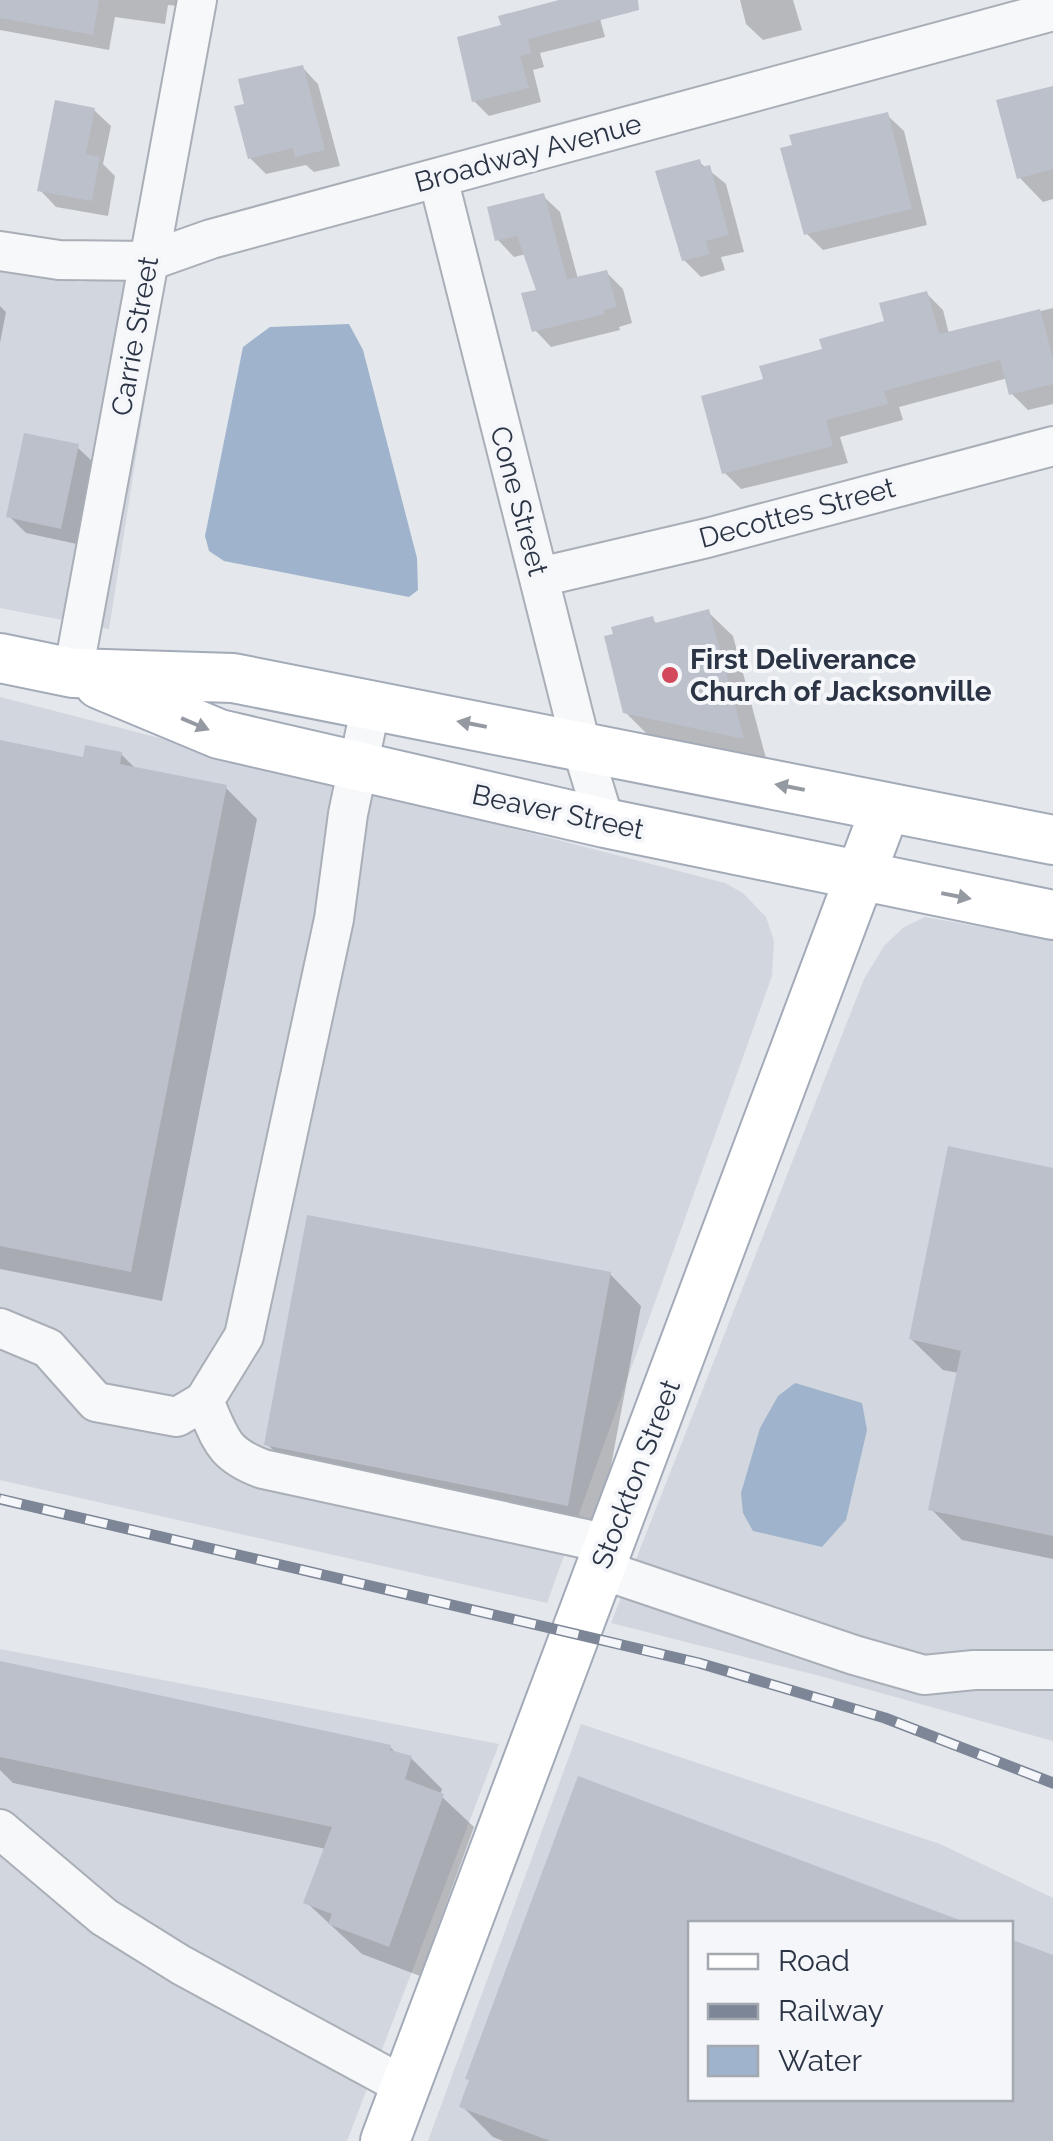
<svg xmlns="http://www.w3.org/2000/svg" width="1053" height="2141" viewBox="0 0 1053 2141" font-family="Raleway,sans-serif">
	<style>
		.built { fill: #d2d6de; fill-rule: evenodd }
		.water { fill: #9fb4cc }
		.shadow { fill: #0003 }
		.building { fill: #bbc0ca }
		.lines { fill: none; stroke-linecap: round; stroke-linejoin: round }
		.minor-casing { stroke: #a9aeb7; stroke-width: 42 }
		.major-casing { stroke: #a3abb8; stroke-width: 52 }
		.minor { stroke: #f7f8fa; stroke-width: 38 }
		.major { stroke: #fff; stroke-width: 48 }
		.rail-casing { stroke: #7d8696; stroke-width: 11 }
		.rail { stroke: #f4f6f9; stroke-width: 8; stroke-dasharray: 22; stroke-linecap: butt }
		.oneway { fill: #959aa2 }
		.poi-dot { fill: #d1495b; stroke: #f4f6f9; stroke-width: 4 }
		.labels { text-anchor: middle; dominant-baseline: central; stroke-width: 8; stroke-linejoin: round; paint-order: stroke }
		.street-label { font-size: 28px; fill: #2b3445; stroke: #f4f6f9 }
		.poi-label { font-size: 28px; font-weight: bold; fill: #2b3445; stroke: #f4f6f9; text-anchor: start }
	</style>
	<rect width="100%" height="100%" fill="#e4e7ec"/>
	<path class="built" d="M 0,267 L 80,282 L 165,272 L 109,629 L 0,608 Z
		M 0,697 L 725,883 L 743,893 L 766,917 L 774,941 L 772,976 L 547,1603 L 0,1480 Z
		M 925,917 L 1053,940 L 1053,1741 L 820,1676 L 611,1623 L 864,979 L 884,946 L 904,927 Z
		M 0,1649 L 499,1744 L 347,2141 L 0,2141 Z
		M 581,1724 L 940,1844 L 1053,1898 L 1053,2141 L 428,2141 ZM 690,1924 L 1010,1924 L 1010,2098 L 690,2098 Z"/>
	<path class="water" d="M 349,324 L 363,350 L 417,558 L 418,590 L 409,597 L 224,561 L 209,551 L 205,536 L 243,347 L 270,327 Z
		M 795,1383 L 862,1403 L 867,1430 L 846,1520 L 822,1547 L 753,1531 L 743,1513 L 741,1493 L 760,1428 L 778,1396 Z"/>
	<path class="shadow" d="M 0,0 L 181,0 L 180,6 L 168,5 L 165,24 L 115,17 L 109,50 L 0,30 Z
		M 568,0 L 588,0 L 598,11 L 605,37 L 540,53 L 544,67 L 533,70 L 541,102 L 489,116 L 474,101 L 504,27 Z
		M 740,0 L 793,0 L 802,30 L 763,40 L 746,24 Z
		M 302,67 L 318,84 L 340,166 L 314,172 L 306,165 L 266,174 L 250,158 L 247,105 Z
		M 1053,89 L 1053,199 L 1043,202 L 1019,177 Z
		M 94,110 L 111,126 L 103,164 L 115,176 L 108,216 L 56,207 L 40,190 Z
		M 887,115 L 904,131 L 927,225 L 823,250 L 807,234 Z
		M 699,162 L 726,184 L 744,252 L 721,257 L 725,270 L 701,277 L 684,260 Z
		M 543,196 L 560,212 L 578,279 L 606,272 L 623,289 L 632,323 L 619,327 L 620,330 L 551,347 L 535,330 L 539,291 L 526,254 L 514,257 L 498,240 Z
		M 926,293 L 943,310 L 949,334 L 1053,308 L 1053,404 L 1028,410 L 1012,394 L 1008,378 L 899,407 L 903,420 L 840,437 L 848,463 L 741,489 L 724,472 L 766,381 L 887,323 Z
		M 0,306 L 6,312 L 0,343 Z
		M 77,447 L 94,463 L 77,544 L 26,533 L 9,516 Z
		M 708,612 L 733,636 L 767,762 L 650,737 L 625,712 L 652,619 L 658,625 Z
		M 0,743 L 85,759 L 121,754 L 137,770 L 226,788 L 257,819 L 162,1301 L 0,1269 Z
		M 1053,1171 L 1053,1559 L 962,1540 L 931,1509 L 959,1373 L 943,1370 L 911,1339 Z
		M 610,1274 L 641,1306 L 598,1535 L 298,1475 L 267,1444 Z
		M 0,1668 L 390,1747 L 397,1754 L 411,1758 L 442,1789 L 440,1795 L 474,1827 L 420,1976 L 362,1954 L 306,1902 L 326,1849 L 13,1783 L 0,1770 Z
		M 580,1780 L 963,1924 L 690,1924 L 690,2098 L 1010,2098 L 1053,1958 L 1053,2141 L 503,2141 L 493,2137 L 462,2106 Z"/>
	<path class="building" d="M 0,0 L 99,0 L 93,35 L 0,18 Z
		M 559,0 L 638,0 L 639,10 L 528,39 L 531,53 L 520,56 L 529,88 L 472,102 L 457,37 L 501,25 L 498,16 Z
		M 303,65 L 325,150 L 295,157 L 293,148 L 248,159 L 234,106 L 244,104 L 238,79 Z
		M 1053,86 L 1053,169 L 1017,179 L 996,100 Z
		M 55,100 L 95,108 L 86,154 L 100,157 L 92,201 L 37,191 Z
		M 888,112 L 912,209 L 804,235 L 780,148 L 792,145 L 789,135 Z
		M 700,159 L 702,167 L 710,165 L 729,235 L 706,241 L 710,254 L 682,261 L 655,171 Z
		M 544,193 L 567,279 L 607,270 L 617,307 L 604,310 L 605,314 L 532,332 L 521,293 L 536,290 L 517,236 L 495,241 L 487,207 Z
		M 927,291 L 939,334 L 1040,309 L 1053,359 L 1053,384 L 1009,395 L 1000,360 L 884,391 L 888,404 L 826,420 L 833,446 L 722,474 L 701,396 L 763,379 L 759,366 L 822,349 L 819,339 L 884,321 L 879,303 Z
		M 24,433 L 79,444 L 61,529 L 6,517 Z
		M 709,609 L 744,739 L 623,713 L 604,636 L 613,634 L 611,627 L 653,616 L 655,623 Z
		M 0,740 L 83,757 L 85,745 L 122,752 L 120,764 L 227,785 L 131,1272 L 0,1246 Z
		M 948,1146 L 1053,1168 L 1053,1536 L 928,1510 L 961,1351 L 909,1339 Z
		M 307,1215 L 611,1272 L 568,1506 L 264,1445 Z
		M 0,1661 L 391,1745 L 390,1750 L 412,1756 L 405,1779 L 444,1794 L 389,1947 L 328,1924 L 332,1914 L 303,1903 L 332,1827 L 0,1757 Z
		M 578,1776 L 962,1921 L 961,1924 L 690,1924 L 690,2098 L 1010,2098 L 1010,1939 L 1053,1955 L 1053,2141 L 550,2141 L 459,2107 L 469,2080 L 465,2079 Z"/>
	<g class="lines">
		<defs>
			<path id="minor" d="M 438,178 L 581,745 L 605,823
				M 0,251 L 59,260 L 149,261 L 211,239 L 1053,11
				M 540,577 L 707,538 L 1053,446
				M 73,673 L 197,0
				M 0,1328 L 48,1348 L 96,1402 L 177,1417 L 204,1401 L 244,1336 L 334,919 L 348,814 L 371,705
				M 204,1401 C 221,1439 222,1454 263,1469 L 609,1544
				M 600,1569 L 854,1655 L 924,1675 L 974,1670 L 1053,1670
				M 0,1829 L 104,1917 L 181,1965 L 406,2087"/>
			<path id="major" d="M 0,658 L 73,673 L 233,678 L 1053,840
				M 99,684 L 219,734 L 605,823 L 1053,915
				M 385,2141 L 886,807"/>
		</defs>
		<use href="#minor" class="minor-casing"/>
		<use href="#major" class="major-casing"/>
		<use href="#minor" class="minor"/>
		<use href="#major" class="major"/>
		<defs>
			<path id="rail" d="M 0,1499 L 699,1663 L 885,1718 L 1053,1783"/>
		</defs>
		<use href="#rail" class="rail-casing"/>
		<use href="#rail" class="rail"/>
	</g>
	<defs><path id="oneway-solid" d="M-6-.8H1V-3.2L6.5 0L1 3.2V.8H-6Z" transform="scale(2.5)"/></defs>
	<g class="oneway">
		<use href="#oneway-solid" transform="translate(195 724) rotate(23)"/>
		<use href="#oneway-solid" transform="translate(472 724) rotate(-169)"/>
		<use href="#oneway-solid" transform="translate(790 787) rotate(-169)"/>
		<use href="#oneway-solid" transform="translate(956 896) rotate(11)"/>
	</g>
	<circle class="poi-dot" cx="670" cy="675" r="10"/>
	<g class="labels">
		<g class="street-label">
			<text transform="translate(528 153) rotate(-15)">Broadway Avenue</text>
			<text transform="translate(135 336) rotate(-80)">Carrie Street</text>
			<text transform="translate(519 501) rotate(75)">Cone Street</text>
			<text transform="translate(797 513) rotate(-15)">Decottes Street</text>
			<text transform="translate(558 812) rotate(12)">Beaver Street</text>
			<text transform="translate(636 1474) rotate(-69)">Stockton Street</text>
		</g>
		<g class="poi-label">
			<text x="690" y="659">First Deliverance<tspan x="690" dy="32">Church of Jacksonville</tspan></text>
		</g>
	</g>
	<rect x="688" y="1921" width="325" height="180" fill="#f4f6f9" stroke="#a4a8b1" stroke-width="2.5"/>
	<rect x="708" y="1954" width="50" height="15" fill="#ffffff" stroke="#a4a8b1" stroke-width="2.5"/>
	<text x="778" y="1971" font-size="30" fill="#2b3445">Road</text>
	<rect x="708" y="2004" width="50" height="15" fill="#7d8696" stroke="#a4a8b1" stroke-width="2.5"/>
	<text x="778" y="2021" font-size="30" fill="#2b3445">Railway</text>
	<rect x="708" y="2046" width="50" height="30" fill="#9fb4cc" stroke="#a4a8b1" stroke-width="2.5"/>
	<text x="778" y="2071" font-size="30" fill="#2b3445">Water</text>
</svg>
